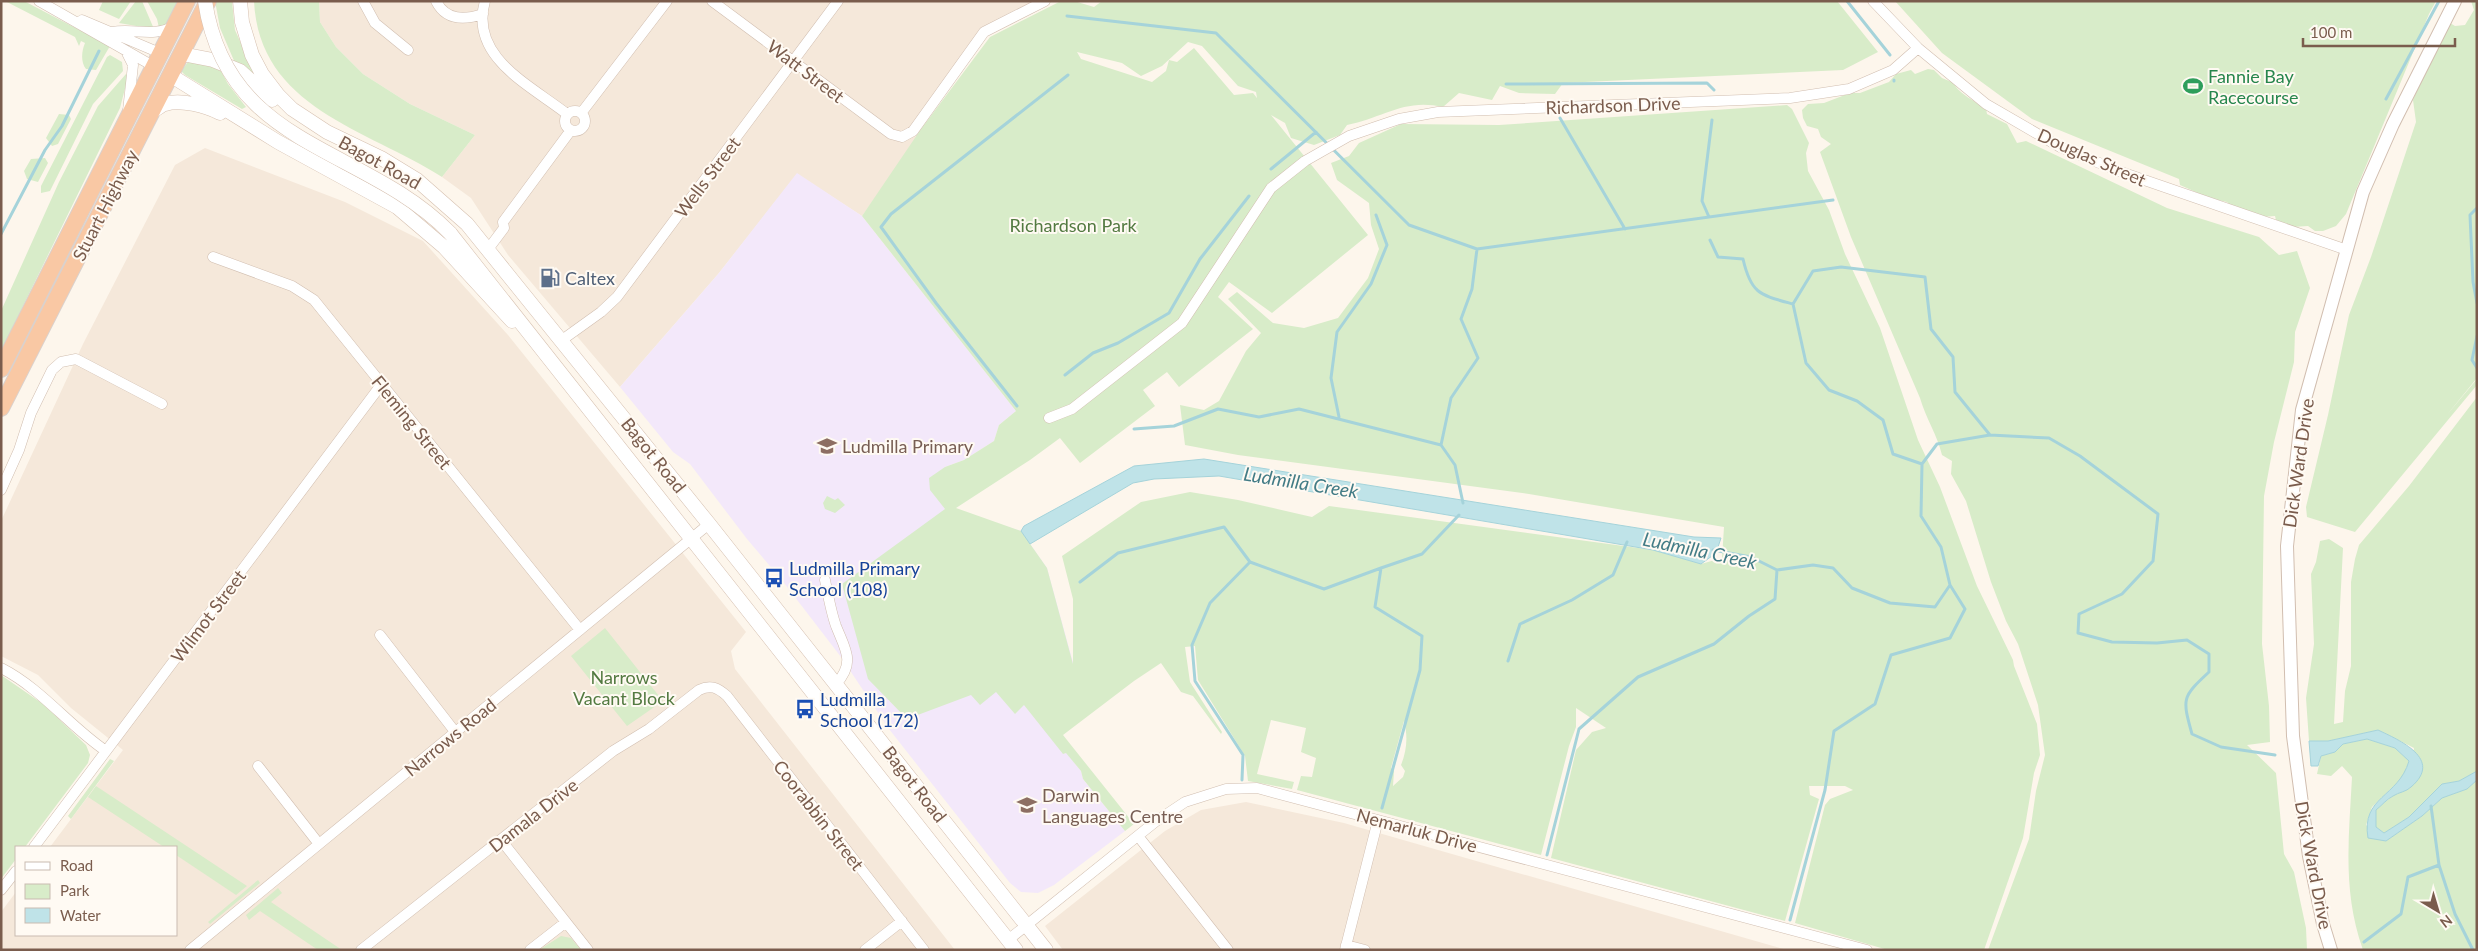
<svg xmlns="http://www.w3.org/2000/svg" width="2478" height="951" viewBox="0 0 2478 951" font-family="Lato,sans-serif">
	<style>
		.residential { fill: #f5e8da }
		.education { fill: #f3e8fa }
		.green { fill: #d8ecc9; fill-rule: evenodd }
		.water { fill: #bfe3e8; stroke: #a5d3da }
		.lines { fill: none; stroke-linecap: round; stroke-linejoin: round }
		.stream { stroke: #a5d3da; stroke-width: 3 }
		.minor-casing { stroke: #d1beb0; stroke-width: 11 }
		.tertiary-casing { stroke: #d1beb0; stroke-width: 14 }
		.secondary-casing { stroke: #d6c0b0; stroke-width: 15 }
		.trunk-casing { stroke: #dad1cd; stroke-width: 18 }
		.minor { stroke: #fff; stroke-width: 10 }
		.tertiary { stroke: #fff; stroke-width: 12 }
		.secondary { stroke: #fff; stroke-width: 14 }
		.trunk { stroke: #f9c8a4; stroke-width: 16 }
		.secondary-bridge-casing { stroke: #d6c0b0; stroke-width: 15; stroke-linecap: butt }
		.secondary-bridge { stroke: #fff; stroke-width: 14 }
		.labels { text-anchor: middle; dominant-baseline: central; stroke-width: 4; stroke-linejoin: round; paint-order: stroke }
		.street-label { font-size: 18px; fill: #7a5c4d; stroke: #fffaf3 }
		.leisure-label { font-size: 18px; fill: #27864d; stroke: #fffaf3; text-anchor: start }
		.park-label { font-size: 18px; fill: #537a41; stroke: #fffaf3 }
		.service-label { font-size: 18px; fill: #4e5e75; stroke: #fffaf3; text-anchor: start }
		.education-label { font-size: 18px; fill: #785e54; stroke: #fffaf3; text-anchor: start }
		.transit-label { font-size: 18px; fill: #164399; stroke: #fffaf3; text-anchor: start }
		.water-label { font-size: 19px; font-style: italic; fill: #437c86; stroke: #fffaf3 }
	</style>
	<rect width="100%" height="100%" fill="#fdf6ec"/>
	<path class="residential" d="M 319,1 L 1034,1 L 985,27 L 902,160 L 862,216 L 797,174 L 719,273 L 620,387 L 508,255 L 471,198 L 442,177 L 475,135 L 410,104 L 363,74 L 336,47 L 320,22 Z
		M 205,148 L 345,202 L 423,241 L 508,335 L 746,632 L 731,651 L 735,669 L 955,950 L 1,950 L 1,912 L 16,892 L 16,935 L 176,935 L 176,847 L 50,847 L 123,750 L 71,708 L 38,675 L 1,656 L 1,521 L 83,344 L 175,165 Z
		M 1246,802 L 1344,823 L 1787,950 L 1063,950 L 1045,926 L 1165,831 L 1201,810 Z"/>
	<path class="education" d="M 797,173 L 862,216 L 1016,411 L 999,425 L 994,441 L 964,460 L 945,467 L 945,508 L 1021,531 L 1047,568 L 1074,666 L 1030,700 L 1064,754 L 1066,752 L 1081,771 L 1083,779 L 1125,831 L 1054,885 L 1038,893 L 1021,892 L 1010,883 L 889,729 L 841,657 L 781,579 L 747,539 L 690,464 L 673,452 L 620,387 L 719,273 Z"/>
	<path class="green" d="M 5,1 L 24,1 L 110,46 L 96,70 L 86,69 C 80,61 82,50 85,43 L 81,41 L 79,46 L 75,37 Z
		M 103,1 L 131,1 L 119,19 L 99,10 Z
		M 136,1 L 142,1 L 154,29 L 119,23 Z
		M 147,1 L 180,1 L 168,23 L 159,28 L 157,19 Z
		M 215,1 L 232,1 L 235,30 L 256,77 L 235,63 L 220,28 Z
		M 254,1 L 319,1 L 320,22 L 336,47 L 363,74 L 410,104 L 475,135 L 442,177 C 367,129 259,108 254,1 Z
		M 1061,1 L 1074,1 L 1094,7 L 1102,1 L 1837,1 L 1878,52 L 1843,70 L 1563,83 L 1555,94 L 1519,93 L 1500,86 L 1492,100 L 1459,93 L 1443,107 C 1404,98 1383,118 1347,125 L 1340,135 L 1314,145 L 1291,138 L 1285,123 L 1271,115 L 1368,235 L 1272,313 L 1229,282 L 1218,297 L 1253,329 L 1179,387 L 1167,372 L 1143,390 L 1155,406 L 1080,463 L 1060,438 L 1030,460 L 956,508 L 1021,531 L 1047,568 L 1073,664 L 1073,599 L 1062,556 L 1141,502 L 1190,492 L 1238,500 L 1312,517 L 1329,506 L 1653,550 L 1701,564 L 1722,558 L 1724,527 L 1529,494 L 1238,455 L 1185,445 L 1180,405 L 1204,410 L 1219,401 L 1246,351 L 1261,333 L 1228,299 L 1237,292 L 1273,323 L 1304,328 L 1338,318 L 1368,278 L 1379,249 L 1371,225 L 1369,203 L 1337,180 L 1331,163 L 1349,156 L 1359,143 L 1401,124 L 1499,125 L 1787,105 L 1792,109 L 1809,143 L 1806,153 L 1808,171 L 1829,210 L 1845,254 L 1880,328 L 1918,440 L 1940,487 L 1977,586 L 2013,660 L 2014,666 L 2037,724 L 2040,755 L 2034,773 L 2023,838 L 1984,950 L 1888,950 L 1795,923 L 1825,805 L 1830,799 L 1853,790 L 1845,786 L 1809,786 L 1810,795 L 1819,799 L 1785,921 L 1551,858 L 1576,750 L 1592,732 L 1606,728 L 1576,708 L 1576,727 L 1569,746 L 1541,855 L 1297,790 L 1301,776 L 1312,777 L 1316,758 L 1301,752 L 1306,728 L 1271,720 L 1257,774 L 1294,782 L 1292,789 L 1248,781 L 1245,756 L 1198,680 L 1195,646 L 1185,647 L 1190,682 L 1222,732 L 1221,734 L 1193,696 L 1181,692 L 1161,663 L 1134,681 L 1063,735 L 1134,824 L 1125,831 L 1083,779 L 1081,771 L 1066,753 L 1063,754 L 1024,705 L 1015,714 L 996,692 L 980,705 L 971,695 L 907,719 L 868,679 L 842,584 L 945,509 L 930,490 L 929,478 L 945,467 L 964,460 L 994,441 L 999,425 L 1016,411 L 862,216 L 921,129 L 990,37 ZM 1188,42 L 1202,46 L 1238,86 L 1256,92 L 1257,98 L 1253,93 L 1234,95 L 1194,48 L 1177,62 L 1169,60 L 1166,71 L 1152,82 L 1081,59 L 1077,52 L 1122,63 L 1141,76 L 1162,66 ZM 1404,721 C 1408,736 1407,750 1401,765 L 1405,771 L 1403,777 L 1393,786 L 1394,771 L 1391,768 Z
		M 1895,1 L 2436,1 L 2429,14 L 2346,214 L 2336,226 L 2323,231 L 2315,231 L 2308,226 L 2292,227 L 2276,220 L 2275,216 L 2262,217 L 2234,209 L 2227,202 L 2209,198 L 2180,185 L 2179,179 L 2032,119 L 1942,53 Z
		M 2471,1 L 2477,1 L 2477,378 L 2446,416 L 2477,379 L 2477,385 L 2355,532 L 2307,517 L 2306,507 L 2328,415 L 2349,315 L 2371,257 L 2416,122 L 2413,100 L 2427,66 L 2434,57 L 2435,48 L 2450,23 L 2455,26 L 2465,25 L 2474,10 Z
		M 110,55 L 122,62 L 123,71 L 93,104 L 50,191 L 41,193 L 41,186 L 107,57 Z
		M 188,62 L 201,62 L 219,67 L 228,84 L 246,107 L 242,109 L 185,75 L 181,71 Z
		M 1928,69 L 1934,70 L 1942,78 L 1954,83 C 1957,93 1977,102 1986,109 L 1987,114 L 2007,124 L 2017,143 L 2026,141 L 2167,208 L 2259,237 L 2279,255 L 2297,251 L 2310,288 L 2295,332 L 2294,362 L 2274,442 L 2264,496 L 2262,644 L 2269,706 L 2270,742 L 2247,745 L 2276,773 L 2284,854 L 2294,872 L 2306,928 L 2307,950 L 1988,950 L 2029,839 L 2036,791 L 2045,755 L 2038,705 L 2018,644 L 2006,621 L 1991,582 L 1966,501 L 1951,474 L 1952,461 L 1942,455 C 1937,434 1926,419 1920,398 L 1851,237 L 1820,152 L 1831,144 L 1821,137 L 1818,129 L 1807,126 L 1803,118 L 1802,110 L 1808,104 L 1824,103 L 1850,93 L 1860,93 L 1889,82 L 1896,74 L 1911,70 L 1915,74 Z
		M 126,74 L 128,77 L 120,108 L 1,351 L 1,311 L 59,182 L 98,106 Z
		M 59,114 L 69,115 L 71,119 L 58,144 L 52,146 L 46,138 Z
		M 45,158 L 48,163 L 38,182 L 27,179 L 24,171 L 31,159 Z
		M 2477,397 L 2477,771 L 2459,781 L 2442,784 L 2409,817 L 2384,833 L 2376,827 L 2375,810 L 2394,795 L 2410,788 L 2414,748 L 2378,730 L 2328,741 L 2309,741 L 2306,698 L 2314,644 L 2311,574 L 2316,562 L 2320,541 L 2329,539 L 2343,548 L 2334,724 L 2343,722 L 2345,691 L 2351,666 L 2351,582 L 2355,559 L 2359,545 L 2409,486 Z
		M 827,496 L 835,500 L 838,498 L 845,505 L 835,513 L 825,509 L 823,503 Z
		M 605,628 L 663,701 L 627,726 L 571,656 Z
		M 1,675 L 43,704 L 86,745 L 90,755 L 88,763 L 25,847 L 16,847 L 16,859 L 1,879 Z
		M 2367,739 L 2395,748 L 2409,761 L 2404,776 L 2372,807 L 2366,825 L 2386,841 L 2422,816 L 2442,798 L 2467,789 L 2477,780 L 2477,950 L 2363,950 C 2342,891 2349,837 2352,777 L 2342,766 L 2331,776 L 2317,774 L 2321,756 L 2335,752 L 2343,744 Z
		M 110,759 L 114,761 L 71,819 L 68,816 Z
		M 96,786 L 247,886 L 236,895 L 176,855 L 176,847 L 164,847 L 88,797 Z
		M 258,880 L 260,883 L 210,924 L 208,922 Z
		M 278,888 L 282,893 L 271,902 L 342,950 L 318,950 L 260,911 L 249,920 L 246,915 Z
		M 561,936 L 571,938 L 581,950 L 539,950 Z"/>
	<path class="water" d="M 1204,459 L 1694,537 L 1721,538 L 1716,553 L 1701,564 L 1653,550 L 1219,476 L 1154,479 L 1133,483 L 1030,544 L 1021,531 L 1024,526 L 1134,466 Z
		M 2378,730 C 2399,740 2444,759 2411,787 C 2406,792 2399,792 2393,796 C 2387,799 2381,806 2376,810 L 2376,827 L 2384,833 L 2409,817 L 2442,784 L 2459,781 L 2477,771 L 2477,780 L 2467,789 L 2442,798 L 2422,816 L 2386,841 L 2368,838 C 2361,796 2398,798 2409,761 L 2395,748 L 2367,739 L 2343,744 L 2335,752 L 2321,756 L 2318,766 L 2311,766 L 2309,741 L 2328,741 Z"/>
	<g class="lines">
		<path class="stream" d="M 1847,1 L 1890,55
			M 1067,16 L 1216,33 L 1409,225 L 1477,249 L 1833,200
			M 1894,80 L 1894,81
			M 1506,84 L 1707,83 L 1714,90
			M 2386,99 L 2439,1
			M 1560,118 L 1625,229
			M 1271,169 L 1316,132
			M 2477,208 L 2470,215 L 2473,282 L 2477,303
			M 1709,217 L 1702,201 L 1712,120
			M 1,234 L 45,150 L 62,126 L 99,51
			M 1710,240 L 1718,257 L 1743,259 C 1751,294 1760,295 1793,304
			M 2477,336 L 2472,360 L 2477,368
			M 1065,375 L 1093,353 L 1118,343 L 1169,313 L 1200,259 L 1249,196
			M 1017,406 L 936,303 L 881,227 L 891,214 L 1068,75
			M 1339,417 L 1331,378 L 1337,332 L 1371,284 L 1387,245 L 1376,215
			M 1134,429 L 1174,426 L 1218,409 L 1259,417 L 1299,409 L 1441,445
			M 1922,464 L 1893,454 L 1883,420 L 1857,401 L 1829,390 L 1806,363 L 1793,304 L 1813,271 L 1841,267 L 1925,277 L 1931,329 L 1953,357 L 1955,392 L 1990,435
			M 1463,503 L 1455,465 L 1441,445 L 1451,398 L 1478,358 L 1461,319 L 1472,289 L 1477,249
			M 1713,550 L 1751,557 L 1777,570 L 1813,565 L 1833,568 L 1852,588 L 1890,603 L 1935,607 L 1950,585 L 1941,547 L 1921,516 L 1922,464 L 1937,444 L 1990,435 L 2049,438 L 2080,456 L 2158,514 L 2153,561 L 2122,594 L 2079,614 L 2078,633 L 2112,642 L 2157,643 L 2187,640 L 2209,654 L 2209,672 C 2182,697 2182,698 2192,734 L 2221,747 L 2275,755
			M 1080,582 L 1118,553 L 1224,527 L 1250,562
			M 1508,661 L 1520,624 L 1572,600 L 1613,575 L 1627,542
			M 1242,780 L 1243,755 L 1195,681 L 1192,645 L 1210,603 L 1250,562 L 1324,589 L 1381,568
			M 2431,806 L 2439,865 L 2455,914 L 2473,950
			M 1382,808 L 1420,670 L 1422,636 L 1375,607 L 1381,568 L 1422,554 L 1459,515
			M 1547,855 L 1579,729 L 1638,677 L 1714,644 L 1749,616 L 1775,599 L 1777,570
			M 1790,920 L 1825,790 L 1834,731 L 1875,704 L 1891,655 L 1950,638 L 1965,609 L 1950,585
			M 2364,942 L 2401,914 L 2408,877 L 2439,865"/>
		<defs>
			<path id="minor" d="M 39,1 L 153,66
				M 363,1 L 375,23 L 408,50
				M 436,1 C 446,21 465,20 483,14
				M 485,1 C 469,57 530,85 567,114
				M 712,1 L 891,134 L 902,137 L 913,131 L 984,32 L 1045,1
				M 1873,1 L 1918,48 L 1986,104 L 2060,147 L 2124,173 L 2347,250
				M 82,20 L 160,53
				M 112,32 C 133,28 153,37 173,27
				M 127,53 L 133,65 L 128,111
				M565 121a10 10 0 1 1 20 0a10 10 0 1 1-20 0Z
				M 582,112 L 667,1
				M 489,248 L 504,228 L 503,222 L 571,130
				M 213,257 L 292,286 L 314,300 L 580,630
				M 562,340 L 601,312 L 617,297 L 838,1
				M 1049,418 L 1072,409 L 1182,323 L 1271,188 L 1305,161 L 1349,136 L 1399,119 L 1438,112 L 1790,98 L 1849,89 L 1893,70 L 1918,48
				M 1,490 L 19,450 L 31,413 L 52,370 L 61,362 L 76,359 L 162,404
				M 825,580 C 828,595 831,612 836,626 C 845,649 856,662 836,684
				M 380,635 L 456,733
				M 1,668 C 42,689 69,726 106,751
				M 258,766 L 319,844
				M 1138,836 L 1228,950
				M 501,840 L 588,950
				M 34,847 L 381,385
				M 1,890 L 16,871
				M 1008,940 L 1155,822 L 1185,802 L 1226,789 L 1257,788 L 1867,950
				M 1346,945 L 1365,950
				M 190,950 L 709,524
				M 361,950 L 613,751 L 649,729 L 699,690 C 711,684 718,688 727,696 L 924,950
				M 530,950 L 566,922
				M 865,950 L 902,921
				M 1345,950 L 1378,820"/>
			<path id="tertiary" d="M 2331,950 L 2323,924 L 2309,856 L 2293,736 L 2287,546 L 2302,410 L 2363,192 L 2393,124 L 2455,1"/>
			<path id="secondary" d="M 240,1 L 242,22 L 252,55 L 262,74 L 278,95 L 292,109 L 327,132 L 381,158 L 417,180 L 467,224 L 709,524 L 1046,950
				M 182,54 L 213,60 L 240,71 L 272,100
				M 170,75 L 278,142 L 397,207 L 444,247 L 512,321
				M 151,112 C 156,110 161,105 165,104 C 181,99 206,106 220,113
				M 450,233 L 1016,950"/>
			<path id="trunk" d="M 1,369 L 187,1
				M 1,408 L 208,1"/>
		</defs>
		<use href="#minor" class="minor-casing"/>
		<use href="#tertiary" class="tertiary-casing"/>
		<use href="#secondary" class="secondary-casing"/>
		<use href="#trunk" class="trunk-casing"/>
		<use href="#minor" class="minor"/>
		<use href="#tertiary" class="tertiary"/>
		<use href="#secondary" class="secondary"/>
		<use href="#trunk" class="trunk"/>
		<defs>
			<path id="secondary-bridge" d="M 205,1 C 227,149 364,145 450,233"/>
		</defs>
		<use href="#secondary-bridge" class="secondary-bridge-casing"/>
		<use href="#secondary-bridge" class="secondary-bridge"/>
	</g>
	<defs>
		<symbol id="stadium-bare" viewBox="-9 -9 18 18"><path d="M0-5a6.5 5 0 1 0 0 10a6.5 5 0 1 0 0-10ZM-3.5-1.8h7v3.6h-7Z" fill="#2e9e5b" stroke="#fffaf3" stroke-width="2.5" paint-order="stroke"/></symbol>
		<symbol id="fuel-bare" viewBox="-9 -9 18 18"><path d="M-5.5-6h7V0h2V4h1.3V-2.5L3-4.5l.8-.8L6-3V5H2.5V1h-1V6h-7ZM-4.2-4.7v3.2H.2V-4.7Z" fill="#5c6f8a" stroke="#fffaf3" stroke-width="2.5" paint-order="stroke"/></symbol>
		<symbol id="school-bare" viewBox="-9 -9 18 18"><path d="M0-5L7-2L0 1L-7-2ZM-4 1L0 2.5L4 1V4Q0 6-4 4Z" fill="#8d6e63" stroke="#fffaf3" stroke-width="2.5" paint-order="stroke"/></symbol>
		<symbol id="bus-bare" viewBox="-9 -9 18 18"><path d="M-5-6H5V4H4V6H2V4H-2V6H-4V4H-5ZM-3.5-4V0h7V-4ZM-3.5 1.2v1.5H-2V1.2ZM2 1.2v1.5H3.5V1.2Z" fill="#1a4fb4" stroke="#fffaf3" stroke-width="2.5" paint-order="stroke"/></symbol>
	</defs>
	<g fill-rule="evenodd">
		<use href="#stadium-bare" x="2179" y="72" width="28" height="28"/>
		<use href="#fuel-bare" x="536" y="264" width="28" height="28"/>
		<use href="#school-bare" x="813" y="432" width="28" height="28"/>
		<use href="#bus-bare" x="760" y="564" width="28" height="28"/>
		<use href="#bus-bare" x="791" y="695" width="28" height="28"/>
		<use href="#school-bare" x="1013" y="791" width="28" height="28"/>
	</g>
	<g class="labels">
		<g class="street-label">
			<text transform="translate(806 71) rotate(37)">Watt Street</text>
			<text transform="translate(1613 105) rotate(-2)">Richardson Drive</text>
			<text transform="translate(2092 157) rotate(24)">Douglas Street</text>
			<text transform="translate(380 162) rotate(29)">Bagot Road</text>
			<text transform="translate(707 177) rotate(-53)">Wells Street</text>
			<text transform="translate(105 205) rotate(-63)">Stuart Highway</text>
			<text transform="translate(412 422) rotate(51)">Fleming Street</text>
			<text transform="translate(654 455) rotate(51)">Bagot Road</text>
			<text transform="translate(2298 463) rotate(-82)">Dick Ward Drive</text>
			<text transform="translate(208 616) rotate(-53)">Wilmot Street</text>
			<text transform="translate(450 737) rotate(-39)">Narrows Road</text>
			<text transform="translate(915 784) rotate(52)">Bagot Road</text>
			<text transform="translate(533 815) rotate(-38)">Damala Drive</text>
			<text transform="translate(819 815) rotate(52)">Coorabbin Street</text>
			<text transform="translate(1417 830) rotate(15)">Nemarluk Drive</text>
			<text transform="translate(2314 865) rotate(79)">Dick Ward Drive</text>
		</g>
		<g class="leisure-label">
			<text x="2208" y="76">Fannie Bay<tspan x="2208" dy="21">Racecourse</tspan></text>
		</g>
		<g class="park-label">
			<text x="1073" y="225">Richardson Park</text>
			<text x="624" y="677">Narrows<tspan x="624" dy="21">Vacant Block</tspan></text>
		</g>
		<g class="service-label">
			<text x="565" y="278">Caltex</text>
		</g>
		<g class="education-label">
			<text x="842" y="446">Ludmilla Primary</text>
			<text x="1042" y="795">Darwin<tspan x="1042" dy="21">Languages Centre</tspan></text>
		</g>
		<g class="transit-label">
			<text x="789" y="568">Ludmilla Primary<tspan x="789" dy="21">School (108)</tspan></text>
			<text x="820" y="699">Ludmilla<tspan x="820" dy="21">School (172)</tspan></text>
		</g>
		<g class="water-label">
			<text transform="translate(1301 482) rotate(9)">Ludmilla Creek</text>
			<text transform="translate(1700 550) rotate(12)">Ludmilla Creek</text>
		</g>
	</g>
	<rect width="2478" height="951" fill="none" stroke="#7a5c4d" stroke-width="5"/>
	<rect x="15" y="846" width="162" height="90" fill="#fffaf3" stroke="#cabbb1"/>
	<rect x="25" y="862" width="25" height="8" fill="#ffffff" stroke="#cabbb1"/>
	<text x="60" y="871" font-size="15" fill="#7a5c4d">Road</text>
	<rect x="25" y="884" width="25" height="15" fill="#d8ecc9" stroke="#cabbb1"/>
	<text x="60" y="896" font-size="15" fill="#7a5c4d">Park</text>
	<rect x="25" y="908" width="25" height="15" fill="#bfe3e8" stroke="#cabbb1"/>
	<text x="60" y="921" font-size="15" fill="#7a5c4d">Water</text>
	<g transform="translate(2438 911) rotate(142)" stroke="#fffaf3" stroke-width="4" paint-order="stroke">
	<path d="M0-4L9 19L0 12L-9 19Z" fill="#7a5c4d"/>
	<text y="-8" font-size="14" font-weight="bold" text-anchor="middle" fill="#7a5c4d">N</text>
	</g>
	<path d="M2303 38v8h152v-8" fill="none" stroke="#7a5c4d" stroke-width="2.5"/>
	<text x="2310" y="38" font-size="15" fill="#7a5c4d" stroke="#fffaf3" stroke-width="4" paint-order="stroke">100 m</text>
</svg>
